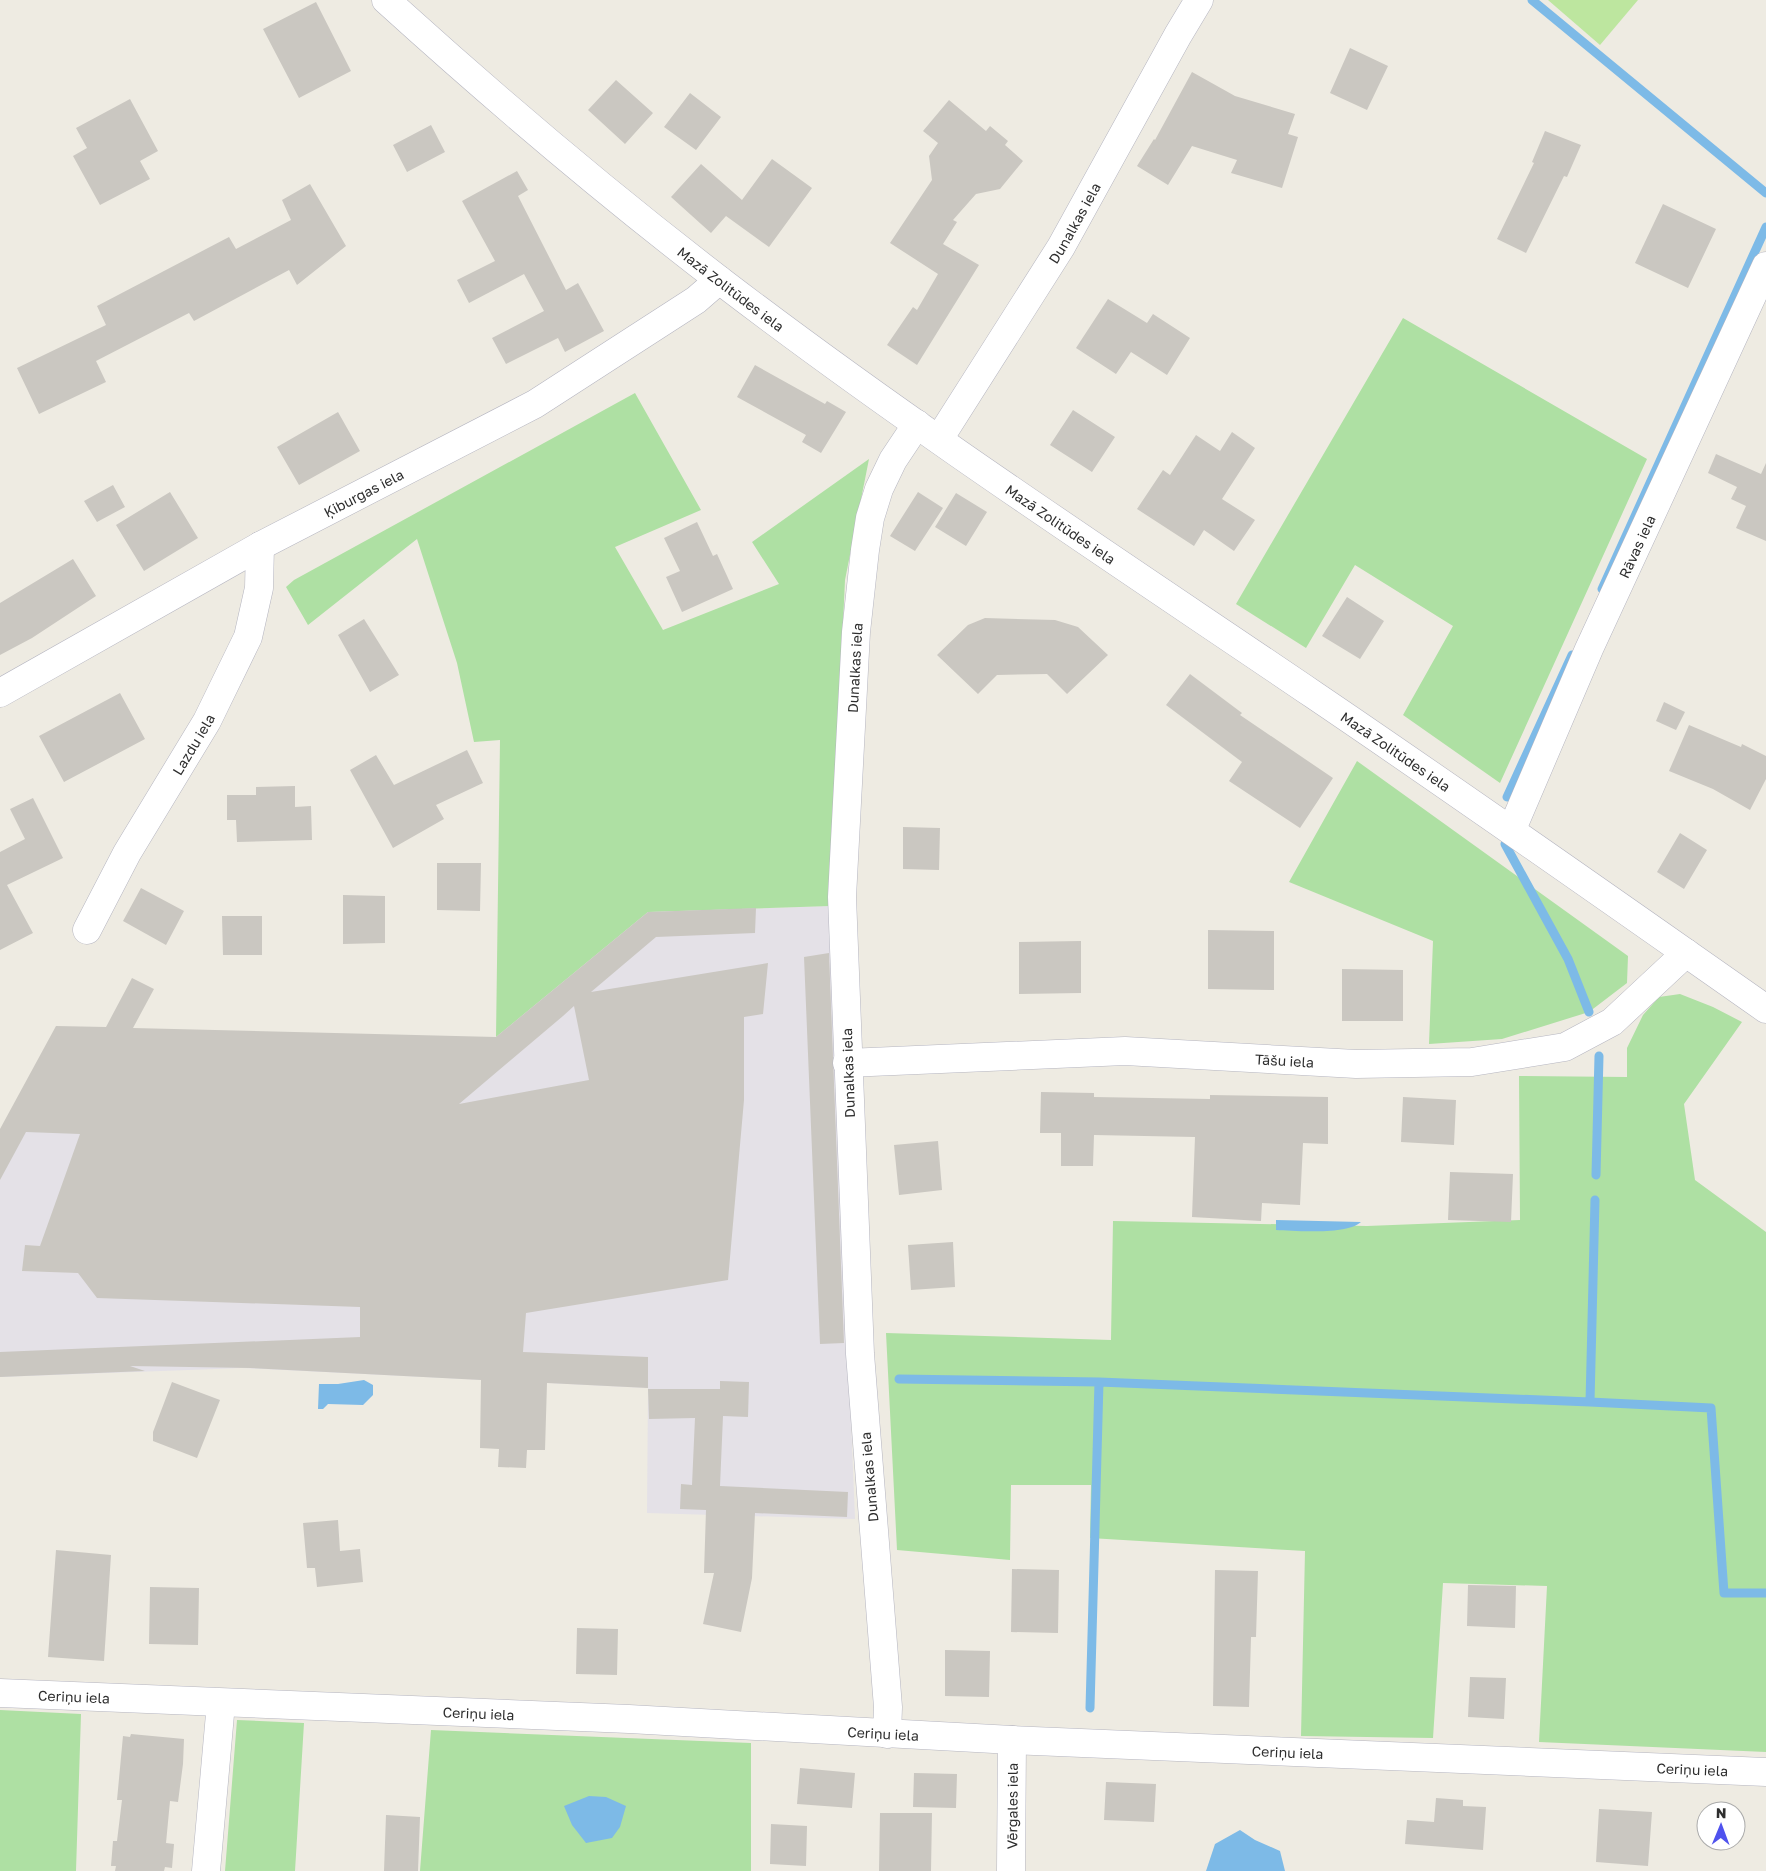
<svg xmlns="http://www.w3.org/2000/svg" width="1766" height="1871" viewBox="0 0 1766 1871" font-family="'Golos Text',sans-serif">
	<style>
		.industrial { fill: #e4e1e7 }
		.green { fill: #aee0a3 }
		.pitch { fill: #bde69f }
		.water { fill: #7dbae7 }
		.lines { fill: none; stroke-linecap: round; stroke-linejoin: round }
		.stream { stroke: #7dbae7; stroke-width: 9 }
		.building { fill: #cac7c1; fill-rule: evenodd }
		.minor-casing { stroke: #b5b5c0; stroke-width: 29 }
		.minor { stroke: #fff; stroke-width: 28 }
		.labels { text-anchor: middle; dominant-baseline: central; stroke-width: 5; stroke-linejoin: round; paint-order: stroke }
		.street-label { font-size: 14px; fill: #2e2e2e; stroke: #fff }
	</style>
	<rect width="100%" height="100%" fill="#eeebe2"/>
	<path class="industrial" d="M 830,906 L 855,1519 L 647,1513 L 648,1388 L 242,1368 L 0,1377 L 0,1129 L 496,1037 L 648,912 Z"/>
	<path class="green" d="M 1403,318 L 1647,459 L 1500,783 L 1403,715 L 1453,626 L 1355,565 L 1306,648 L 1236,604 Z
		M 635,393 L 701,510 L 615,547 L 663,630 L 779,584 L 752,542 L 869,459 L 845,580 L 830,906 L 648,912 L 496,1037 L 500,740 L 474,742 L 457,663 L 417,539 L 308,625 L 286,587 L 294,580 Z
		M 1357,761 L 1628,956 L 1627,983 L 1589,1012 L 1502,1039 L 1429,1044 L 1433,941 L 1289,882 Z
		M 1680,994 L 1713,1007 L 1742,1022 L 1684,1104 L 1695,1180 L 1766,1232 L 1766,1752 L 1539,1742 L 1547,1586 L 1443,1583 L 1433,1738 L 1301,1736 L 1305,1551 L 1090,1538 L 1091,1485 L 1011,1485 L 1010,1560 L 897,1550 L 886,1333 L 1111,1340 L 1113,1221 L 1367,1226 L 1520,1220 L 1519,1076 L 1627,1077 L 1627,1048 L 1643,1015 L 1659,997 Z
		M 0,1710 L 81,1714 L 76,1871 L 0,1871 Z
		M 237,1720 L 304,1723 L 295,1871 L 225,1871 Z
		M 431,1730 L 751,1743 L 751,1871 L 420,1871 Z"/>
	<path class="pitch" d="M 1548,0 L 1638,0 L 1600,45 Z"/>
	<path class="water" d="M 1276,1220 L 1361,1222 C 1347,1235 1295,1231 1276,1230 Z
		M 364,1380 L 373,1385 L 373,1395 L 363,1405 L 328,1404 L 323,1409 L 318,1409 L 319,1384 L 338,1384 Z
		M 589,1796 L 606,1797 L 626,1806 L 620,1827 L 612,1838 L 586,1843 L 572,1825 L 564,1806 Z
		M 1240,1830 L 1255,1840 L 1280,1851 L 1285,1871 L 1206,1871 L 1215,1844 Z"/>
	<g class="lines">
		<path class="stream" d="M 1532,0 L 1766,193
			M 1602,589 L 1766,227
			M 1507,797 L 1572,655
			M 1505,844 L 1568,959 L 1589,1012
			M 1596,1175 L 1599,1056
			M 1595,1200 L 1590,1402 L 1711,1408 L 1724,1593 L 1766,1593
			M 899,1379 L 1099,1382
			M 1090,1708 L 1099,1382 L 1590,1402"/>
	</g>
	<path class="building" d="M 316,2 L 351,71 L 299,98 L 263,29 Z
		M 1350,48 L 1388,66 L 1367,110 L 1330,93 Z
		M 1192,72 L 1235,96 L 1295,114 L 1288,134 L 1298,137 L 1282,188 L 1231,173 L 1237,160 L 1192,146 L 1168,185 L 1137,166 L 1154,139 L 1155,140 Z
		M 616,80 L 653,113 L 625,144 L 588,110 Z
		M 690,93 L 721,117 L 696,150 L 664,127 Z
		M 130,99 L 158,151 L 140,161 L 150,179 L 100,205 L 73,156 L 87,148 L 76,128 Z
		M 949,100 L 986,131 L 990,126 L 1008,141 L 1005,145 L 1023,161 L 1000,189 L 976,194 L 953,220 L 957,222 L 943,244 L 979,265 L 917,365 L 887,345 L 913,307 L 917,310 L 938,274 L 890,243 L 932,180 L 929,156 L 938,143 L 923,131 Z
		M 431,125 L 445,152 L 407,172 L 393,145 Z
		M 1545,131 L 1581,145 L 1567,177 L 1564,176 L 1526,253 L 1497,239 L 1534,163 L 1532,162 Z
		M 772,159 L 812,188 L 769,247 L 726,216 L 711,233 L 671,197 L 701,164 L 742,200 Z
		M 517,171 L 528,190 L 518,196 L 566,290 L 578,283 L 604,331 L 565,352 L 558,338 L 506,364 L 492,338 L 544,311 L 524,274 L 469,303 L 457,280 L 495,261 L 462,201 Z
		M 310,184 L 346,246 L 297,285 L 289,270 L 194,321 L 189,313 L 96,361 L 106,382 L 39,414 L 17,368 L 106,325 L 97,306 L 229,237 L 236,249 L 291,220 L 282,200 Z
		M 1663,204 L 1716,229 L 1688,288 L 1635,263 Z
		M 1108,299 L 1147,323 L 1153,314 L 1190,338 L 1167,375 L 1131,352 L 1116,374 L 1076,348 Z
		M 755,365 L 825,404 L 827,401 L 846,412 L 821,453 L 802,442 L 806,435 L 737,397 Z
		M 1073,410 L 1115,437 L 1092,472 L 1050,445 Z
		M 338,412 L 360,451 L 299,485 L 277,447 Z
		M 1232,432 L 1255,448 L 1222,499 L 1255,520 L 1234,551 L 1204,530 L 1194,546 L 1137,509 L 1163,470 L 1170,475 L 1196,435 L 1220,451 Z
		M 1716,454 L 1761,474 L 1766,463 L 1766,541 L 1736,528 L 1746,506 L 1731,499 L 1737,487 L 1708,473 Z
		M 113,485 L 125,507 L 97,522 L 84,501 Z
		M 170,492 L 198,538 L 144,571 L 116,525 Z
		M 918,492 L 943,508 L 915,551 L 890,536 Z
		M 956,493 L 987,512 L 966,546 L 935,527 Z
		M 697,522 L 713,556 L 717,554 L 733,589 L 682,612 L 666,577 L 680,571 L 664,538 Z
		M 73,559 L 96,596 L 32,638 L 0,655 L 0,603 Z
		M 1347,597 L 1384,621 L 1360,659 L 1322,636 Z
		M 985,618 L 1055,620 L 1078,627 L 1108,655 L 1067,694 L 1047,674 L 997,675 L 978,694 L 937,655 L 968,625 Z
		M 364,619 L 399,675 L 370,692 L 338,635 Z
		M 1190,674 L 1242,713 L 1240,715 L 1333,778 L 1300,828 L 1229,781 L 1242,762 L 1166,705 Z
		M 120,693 L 145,739 L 64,782 L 39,736 Z
		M 1664,702 L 1685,712 L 1676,730 L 1656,721 Z
		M 1689,725 L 1741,747 L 1742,744 L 1766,756 L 1766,779 L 1750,810 L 1713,789 L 1669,771 Z
		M 467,750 L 483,783 L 436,805 L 444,819 L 393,848 L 350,770 L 376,755 L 394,785 Z
		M 295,786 L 295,807 L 311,806 L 312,840 L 237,842 L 236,820 L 227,820 L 227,795 L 256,795 L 256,787 Z
		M 33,798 L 63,858 L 7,885 L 33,933 L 0,950 L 0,852 L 25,839 L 10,809 Z
		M 903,827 L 940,828 L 939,870 L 903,869 Z
		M 1680,833 L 1707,850 L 1684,889 L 1657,872 Z
		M 437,863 L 481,863 L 480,911 L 437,910 Z
		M 141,888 L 184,911 L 166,945 L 123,921 Z
		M 343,895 L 385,896 L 385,943 L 343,944 Z
		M 756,908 L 755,933 L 656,937 L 591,992 L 768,963 L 763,1014 L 744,1017 L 744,1100 L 728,1280 L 526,1313 L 523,1352 L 648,1357 L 648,1388 L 547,1383 L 545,1450 L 527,1450 L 526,1468 L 498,1467 L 499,1449 L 480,1448 L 481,1380 L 250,1368 L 130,1366 L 145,1371 L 0,1377 L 0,1352 L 360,1337 L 360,1307 L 97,1298 L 78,1273 L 22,1271 L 25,1245 L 40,1246 L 80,1134 L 26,1132 L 0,1180 L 0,1129 L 56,1026 L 106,1027 L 132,978 L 154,989 L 133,1028 L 496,1037 L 648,912 ZM 574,1006 L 589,1080 L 459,1104 L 563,1016 Z
		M 222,916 L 262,916 L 262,955 L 223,955 Z
		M 1208,930 L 1274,931 L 1274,990 L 1208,989 Z
		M 1081,941 L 1081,993 L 1019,994 L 1019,942 Z
		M 829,953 L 844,1343 L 820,1344 L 804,957 Z
		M 1342,969 L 1403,970 L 1403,1021 L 1342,1021 Z
		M 1041,1092 L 1094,1093 L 1094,1097 L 1210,1099 L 1210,1095 L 1328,1097 L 1328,1144 L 1303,1143 L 1300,1205 L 1262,1203 L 1261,1221 L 1192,1217 L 1195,1137 L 1094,1135 L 1093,1166 L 1061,1166 L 1061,1133 L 1040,1133 Z
		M 1403,1097 L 1456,1100 L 1454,1145 L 1401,1142 Z
		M 938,1141 L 942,1190 L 899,1195 L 894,1145 Z
		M 1450,1172 L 1513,1174 L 1511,1222 L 1448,1220 Z
		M 953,1242 L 955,1287 L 911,1290 L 908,1245 Z
		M 720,1381 L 749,1382 L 748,1417 L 723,1416 L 720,1486 L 848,1492 L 847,1517 L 755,1513 L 752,1578 L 741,1632 L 703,1624 L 714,1573 L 704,1573 L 706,1510 L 680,1509 L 681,1484 L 692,1485 L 695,1418 L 649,1419 L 648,1389 L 720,1389 Z
		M 172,1382 L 220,1400 L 197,1458 L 153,1441 L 153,1432 Z
		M 338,1520 L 340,1551 L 360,1549 L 363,1582 L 317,1587 L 315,1568 L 307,1568 L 303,1523 Z
		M 56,1550 L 111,1555 L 104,1661 L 48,1657 Z
		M 1012,1569 L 1059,1570 L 1058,1633 L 1011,1632 Z
		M 1215,1570 L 1258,1571 L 1256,1637 L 1251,1637 L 1249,1707 L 1213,1706 Z
		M 1468,1585 L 1516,1586 L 1515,1628 L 1467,1626 Z
		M 150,1587 L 199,1588 L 198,1645 L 149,1644 Z
		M 577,1628 L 618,1629 L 617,1675 L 576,1674 Z
		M 945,1650 L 990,1651 L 989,1697 L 945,1696 Z
		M 1470,1677 L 1506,1678 L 1504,1719 L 1468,1717 Z
		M 131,1734 L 184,1739 L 183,1764 L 178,1802 L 170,1801 L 166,1843 L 174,1844 L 172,1868 L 165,1867 L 164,1871 L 115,1871 L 116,1866 L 111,1866 L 113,1841 L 117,1841 L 122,1800 L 117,1800 L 123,1736 L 130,1737 Z
		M 800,1768 L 855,1773 L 852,1808 L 797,1804 Z
		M 914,1773 L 957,1774 L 956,1808 L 913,1807 Z
		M 1106,1782 L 1156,1784 L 1154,1822 L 1104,1820 Z
		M 1436,1798 L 1463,1800 L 1463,1806 L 1486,1807 L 1483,1850 L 1405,1844 L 1407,1820 L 1434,1822 Z
		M 1599,1809 L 1652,1812 L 1648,1866 L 1596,1862 Z
		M 880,1813 L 932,1813 L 931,1871 L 879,1871 Z
		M 386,1815 L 420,1817 L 418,1871 L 384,1871 Z
		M 771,1824 L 807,1826 L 806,1866 L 770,1864 Z"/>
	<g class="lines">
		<defs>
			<g id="minor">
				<path id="s1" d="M 386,0 C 494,98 606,193 722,282 C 913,428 1115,560 1314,695 C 1466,798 1616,904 1766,1009"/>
				<path id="s2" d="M 939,439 L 1061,247 L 1178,35 L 1199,0"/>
				<path id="s3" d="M 0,693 L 260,546 L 535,404 L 696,300 L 719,280"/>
				<path id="s4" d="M 1512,829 L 1589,649 L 1766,266"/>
				<path id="s5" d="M 87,930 L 127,853 L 207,721 L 248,637 L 259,588 L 260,546"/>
				<path id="s6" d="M 847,1063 L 1125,1051 L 1356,1064 L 1472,1062 L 1565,1047 L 1612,1022 L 1686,953"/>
				<path id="s7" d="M 0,1693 L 629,1719 L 1012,1740 L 1766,1772"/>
				<path id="s8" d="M 887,1734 L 888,1707 L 860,1354 L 842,897 L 856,632 L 865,550 L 870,518 L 879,489 L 893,460 L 917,424"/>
				<path d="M 206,1871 L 221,1703"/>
				<path id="s9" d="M 1011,1871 L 1012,1740"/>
			</g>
		</defs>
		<use href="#minor" class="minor-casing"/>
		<use href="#minor" class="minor"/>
	</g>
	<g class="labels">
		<g class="street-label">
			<text stroke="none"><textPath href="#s2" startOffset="255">Dunalkas iela</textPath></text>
			<text stroke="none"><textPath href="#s1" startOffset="450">Mazā Zolitūdes iela</textPath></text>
			<text stroke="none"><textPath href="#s3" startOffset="415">Ķiburgas iela</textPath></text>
			<text stroke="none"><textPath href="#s1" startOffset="855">Mazā Zolitūdes iela</textPath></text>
			<text stroke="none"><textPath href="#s4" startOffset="309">Rāvas iela</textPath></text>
			<text stroke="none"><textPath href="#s8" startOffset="1068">Dunalkas iela</textPath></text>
			<text stroke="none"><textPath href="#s5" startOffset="214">Lazdu iela</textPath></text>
			<text stroke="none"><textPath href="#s1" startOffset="1260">Mazā Zolitūdes iela</textPath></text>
			<text stroke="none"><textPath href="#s6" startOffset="438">Tāšu iela</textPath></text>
			<text transform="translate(848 1073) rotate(-92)">Dunalkas iela</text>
			<text transform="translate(869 1477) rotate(-95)">Dunalkas iela</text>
			<text stroke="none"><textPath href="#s7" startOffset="74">Ceriņu iela</textPath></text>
			<text stroke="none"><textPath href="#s7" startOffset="479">Ceriņu iela</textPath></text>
			<text stroke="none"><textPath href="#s7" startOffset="884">Ceriņu iela</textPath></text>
			<text stroke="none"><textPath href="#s7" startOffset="1289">Ceriņu iela</textPath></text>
			<text stroke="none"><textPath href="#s7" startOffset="1694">Ceriņu iela</textPath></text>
			<text stroke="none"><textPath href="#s9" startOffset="65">Vērgales iela</textPath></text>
		</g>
	</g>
	<g transform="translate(1721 1826) rotate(1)"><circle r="24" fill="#ffffff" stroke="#ababab"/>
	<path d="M0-4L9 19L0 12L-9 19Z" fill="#4f52ee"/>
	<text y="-8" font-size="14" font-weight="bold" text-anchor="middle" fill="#2e2e2e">N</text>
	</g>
</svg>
